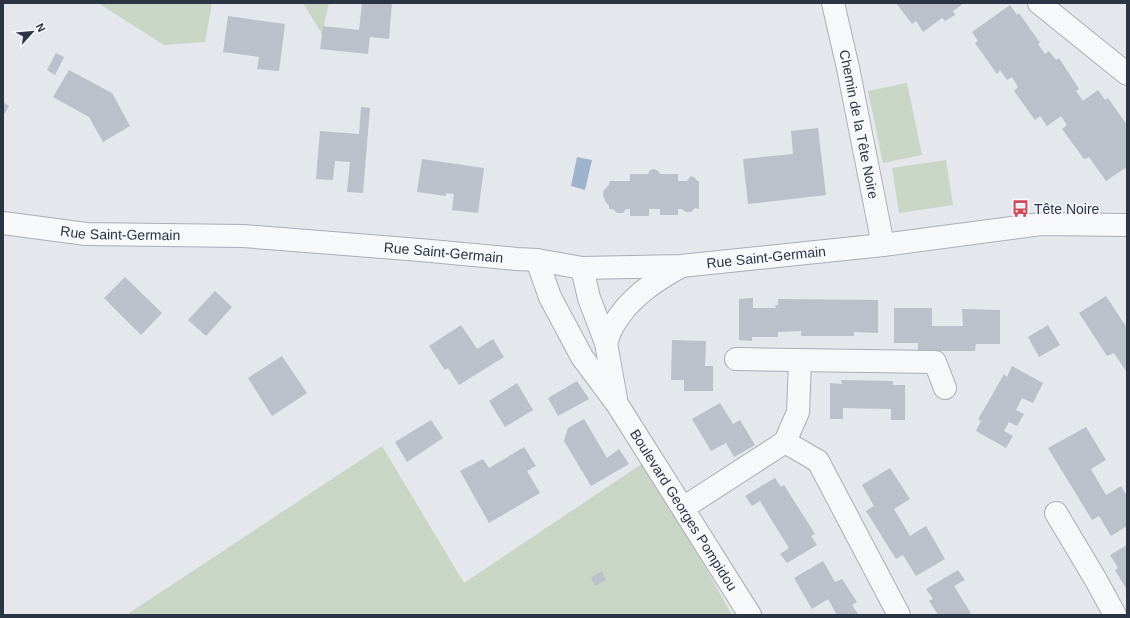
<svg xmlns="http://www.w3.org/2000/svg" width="1130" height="618" viewBox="0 0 1130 618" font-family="Arial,sans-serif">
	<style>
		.green { fill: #c9d6c5 }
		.water { fill: #9fb4cc }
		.building { fill: #bbc0ca }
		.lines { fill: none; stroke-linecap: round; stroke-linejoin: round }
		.minor-casing { stroke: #a9aeb7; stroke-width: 24 }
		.tertiary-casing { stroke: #a9aeb7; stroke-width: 24 }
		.minor { stroke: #f7f8fa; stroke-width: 22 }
		.tertiary { stroke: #f7f8fa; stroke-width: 22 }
		.labels { text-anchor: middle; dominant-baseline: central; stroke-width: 3.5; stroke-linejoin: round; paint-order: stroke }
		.street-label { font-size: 14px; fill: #2b3445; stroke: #f4f6f9 }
		.poi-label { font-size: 14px; fill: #2b3445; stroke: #f4f6f9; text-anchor: start }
	</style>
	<rect width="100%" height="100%" fill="#e4e7ec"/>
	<path class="green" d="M 98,3 L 212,3 L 205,42 L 164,45 Z
		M 303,3 L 329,3 L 322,34 Z
		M 907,83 L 922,155 L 883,163 L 868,91 Z
		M 946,160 L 953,205 L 899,213 L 892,168 Z
		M 382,446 L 464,583 L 646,461 L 732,615 L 126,615 Z"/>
	<path class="water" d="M 577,157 L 592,160 L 585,190 L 571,186 Z"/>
	<path class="building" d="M 362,3 L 392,3 L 389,39 L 370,37 L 368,54 L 320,49 L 323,26 L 359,30 Z
		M 896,3 L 964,3 L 953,11 L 955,15 L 945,21 L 942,18 L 923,32 L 916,21 L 912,24 Z
		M 1010,5 L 1017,15 L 1019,13 L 1040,43 L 1038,44 L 1045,54 L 1049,51 L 1056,60 L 1059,58 L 1079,89 L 1076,91 L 1083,101 L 1098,90 L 1105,100 L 1108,98 L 1127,125 L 1127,171 L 1125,168 L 1106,181 L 1089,157 L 1084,159 L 1062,129 L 1067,125 L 1061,116 L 1047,126 L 1040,116 L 1035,120 L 1014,91 L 1018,87 L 1012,77 L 1007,80 L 1000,70 L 997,74 L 975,43 L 978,41 L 972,32 Z
		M 228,16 L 285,24 L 279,71 L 257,69 L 259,57 L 223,52 Z
		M 56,53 L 64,57 L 55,75 L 47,70 Z
		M 69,70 L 112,93 L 130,126 L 103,142 L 89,117 L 53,97 Z
		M 3,102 L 9,106 L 3,116 Z
		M 361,107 L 370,108 L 363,193 L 347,192 L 350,162 L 335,161 L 333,180 L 316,179 L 320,131 L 359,134 Z
		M 818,128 L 826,195 L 748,204 L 743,159 L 793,154 L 791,131 Z
		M 422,159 L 484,168 L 478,213 L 452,210 L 454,194 L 446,193 L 446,196 L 417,192 Z
		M 654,169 L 658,171 L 660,174 L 678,174 L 678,181 L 687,181 L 689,178 L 691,176 L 695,178 L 697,181 L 699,181 L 699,209 L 695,208 L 691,212 L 686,212 L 682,209 L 678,209 L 678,215 L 660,215 L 660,209 L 649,209 L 649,216 L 630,216 L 630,209 L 626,209 L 623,213 L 617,213 L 613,209 L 609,209 L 609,205 L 606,203 L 603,195 L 604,190 L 609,185 L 610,181 L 630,181 L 630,174 L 648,174 L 650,170 Z
		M 125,277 L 162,313 L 141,335 L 104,298 Z
		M 215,291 L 232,307 L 206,336 L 188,320 Z
		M 1106,296 L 1127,328 L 1127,370 L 1126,371 L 1114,353 L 1107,356 L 1079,313 Z
		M 753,298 L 753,308 L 776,308 L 775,305 L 778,305 L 778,299 L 878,300 L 878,333 L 854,332 L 854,336 L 801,336 L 801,331 L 778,332 L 778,337 L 752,337 L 752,341 L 739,340 L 739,299 Z
		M 894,308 L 932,308 L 932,326 L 963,326 L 962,309 L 1000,310 L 1000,344 L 976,344 L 975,351 L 918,351 L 918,343 L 894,343 Z
		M 461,325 L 477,349 L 493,339 L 504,357 L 459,385 L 448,368 L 445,370 L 429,346 Z
		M 1048,325 L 1060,345 L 1039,357 L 1028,337 Z
		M 672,340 L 706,341 L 705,366 L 713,366 L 713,391 L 684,391 L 684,380 L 671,380 Z
		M 282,356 L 307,393 L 272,416 L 248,378 Z
		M 1012,366 L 1043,383 L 1033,403 L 1022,398 L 1016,410 L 1024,414 L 1017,426 L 1009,422 L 1004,431 L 1013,436 L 1006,448 L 976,431 L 981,421 L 978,419 L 991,397 L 1004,374 L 1007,377 Z
		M 841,380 L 893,381 L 893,385 L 905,385 L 905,420 L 891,420 L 891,409 L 843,408 L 843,419 L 830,419 L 830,383 L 842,384 Z
		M 577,381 L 589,399 L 558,416 L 548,398 Z
		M 517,383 L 533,410 L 505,427 L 489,401 Z
		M 720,403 L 733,424 L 740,420 L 755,445 L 734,457 L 726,443 L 711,451 L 692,419 Z
		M 584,419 L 607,458 L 619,449 L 629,464 L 591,486 L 564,441 L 568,428 Z
		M 431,420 L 443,438 L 407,462 L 395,442 Z
		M 1086,427 L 1106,460 L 1091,469 L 1106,495 L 1121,486 L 1127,496 L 1127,526 L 1111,536 L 1099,516 L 1092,520 L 1048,448 Z
		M 524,447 L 536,466 L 527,471 L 540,493 L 489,523 L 460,471 L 483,459 L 489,468 Z
		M 890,468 L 910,499 L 894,509 L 910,536 L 926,526 L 945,559 L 916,576 L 903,555 L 896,559 L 866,511 L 874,506 L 862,485 Z
		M 775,478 L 781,487 L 784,485 L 815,534 L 811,536 L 817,545 L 787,563 L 780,554 L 789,548 L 774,524 L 760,501 L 752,506 L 745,496 Z
		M 1127,545 L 1127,590 L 1115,570 L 1118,568 L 1110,555 Z
		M 823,561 L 835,582 L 842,579 L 857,602 L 852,605 L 859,615 L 837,615 L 828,599 L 812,609 L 794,578 Z
		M 958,570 L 965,580 L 954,586 L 972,615 L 938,615 L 929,601 L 933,599 L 926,589 Z
		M 602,571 L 606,580 L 595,586 L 591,577 Z"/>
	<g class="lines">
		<defs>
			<g id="minor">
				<path id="s1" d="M 833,3 L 848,68 L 883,245"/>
				<path d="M 1039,3 L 1127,74"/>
				<path d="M 736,359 L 935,362 L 945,388"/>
				<path d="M 785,442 L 798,412 L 800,361"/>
				<path d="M 683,508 L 785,442 L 818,461 L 899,615"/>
				<path d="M 1056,513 L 1096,580 L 1115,615"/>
			</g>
			<g id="tertiary">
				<path id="s2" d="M 3,223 L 86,234 L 243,236 L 420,250 L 517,259 L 537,260 L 582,268 L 681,266 L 883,245 L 1041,224 L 1127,225"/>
				<path id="s3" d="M 537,260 L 550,297 L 582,357 L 617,404 L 750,615"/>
				<path d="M 582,268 L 589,298 L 606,343 L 616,399"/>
				<path d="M 606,343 C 608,337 610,331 613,326 C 628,299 653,282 680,267"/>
			</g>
		</defs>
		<use href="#minor" class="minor-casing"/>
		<use href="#tertiary" class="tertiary-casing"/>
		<use href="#minor" class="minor"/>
		<use href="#tertiary" class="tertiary"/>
	</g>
	<defs>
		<symbol id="bus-bare" viewBox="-9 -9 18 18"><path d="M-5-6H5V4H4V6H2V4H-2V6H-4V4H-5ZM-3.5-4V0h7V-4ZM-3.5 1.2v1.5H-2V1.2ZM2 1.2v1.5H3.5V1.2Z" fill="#d1495b" stroke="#f4f6f9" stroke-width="2.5" paint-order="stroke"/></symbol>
	</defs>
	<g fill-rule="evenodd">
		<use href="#bus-bare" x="1008" y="196" width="25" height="25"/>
	</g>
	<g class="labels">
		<g class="street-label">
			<text stroke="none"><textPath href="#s1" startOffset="124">Chemin de la Tête Noire</textPath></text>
			<text stroke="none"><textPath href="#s2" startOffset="118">Rue Saint-Germain</textPath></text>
			<text stroke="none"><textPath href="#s2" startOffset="442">Rue Saint-Germain</textPath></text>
			<text stroke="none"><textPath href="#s2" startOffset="766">Rue Saint-Germain</textPath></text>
			<text stroke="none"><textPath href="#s3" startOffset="291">Boulevard Georges Pompidou</textPath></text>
		</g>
		<g class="poi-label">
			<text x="1034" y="209">Tête Noire</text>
		</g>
	</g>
	<rect width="1130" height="618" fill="none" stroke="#2b3445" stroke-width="8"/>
	<g transform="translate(32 32) rotate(63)" stroke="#f4f6f9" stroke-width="3" paint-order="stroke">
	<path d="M0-3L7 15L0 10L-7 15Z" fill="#2b3445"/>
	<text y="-6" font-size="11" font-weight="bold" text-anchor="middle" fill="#2b3445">N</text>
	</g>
</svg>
